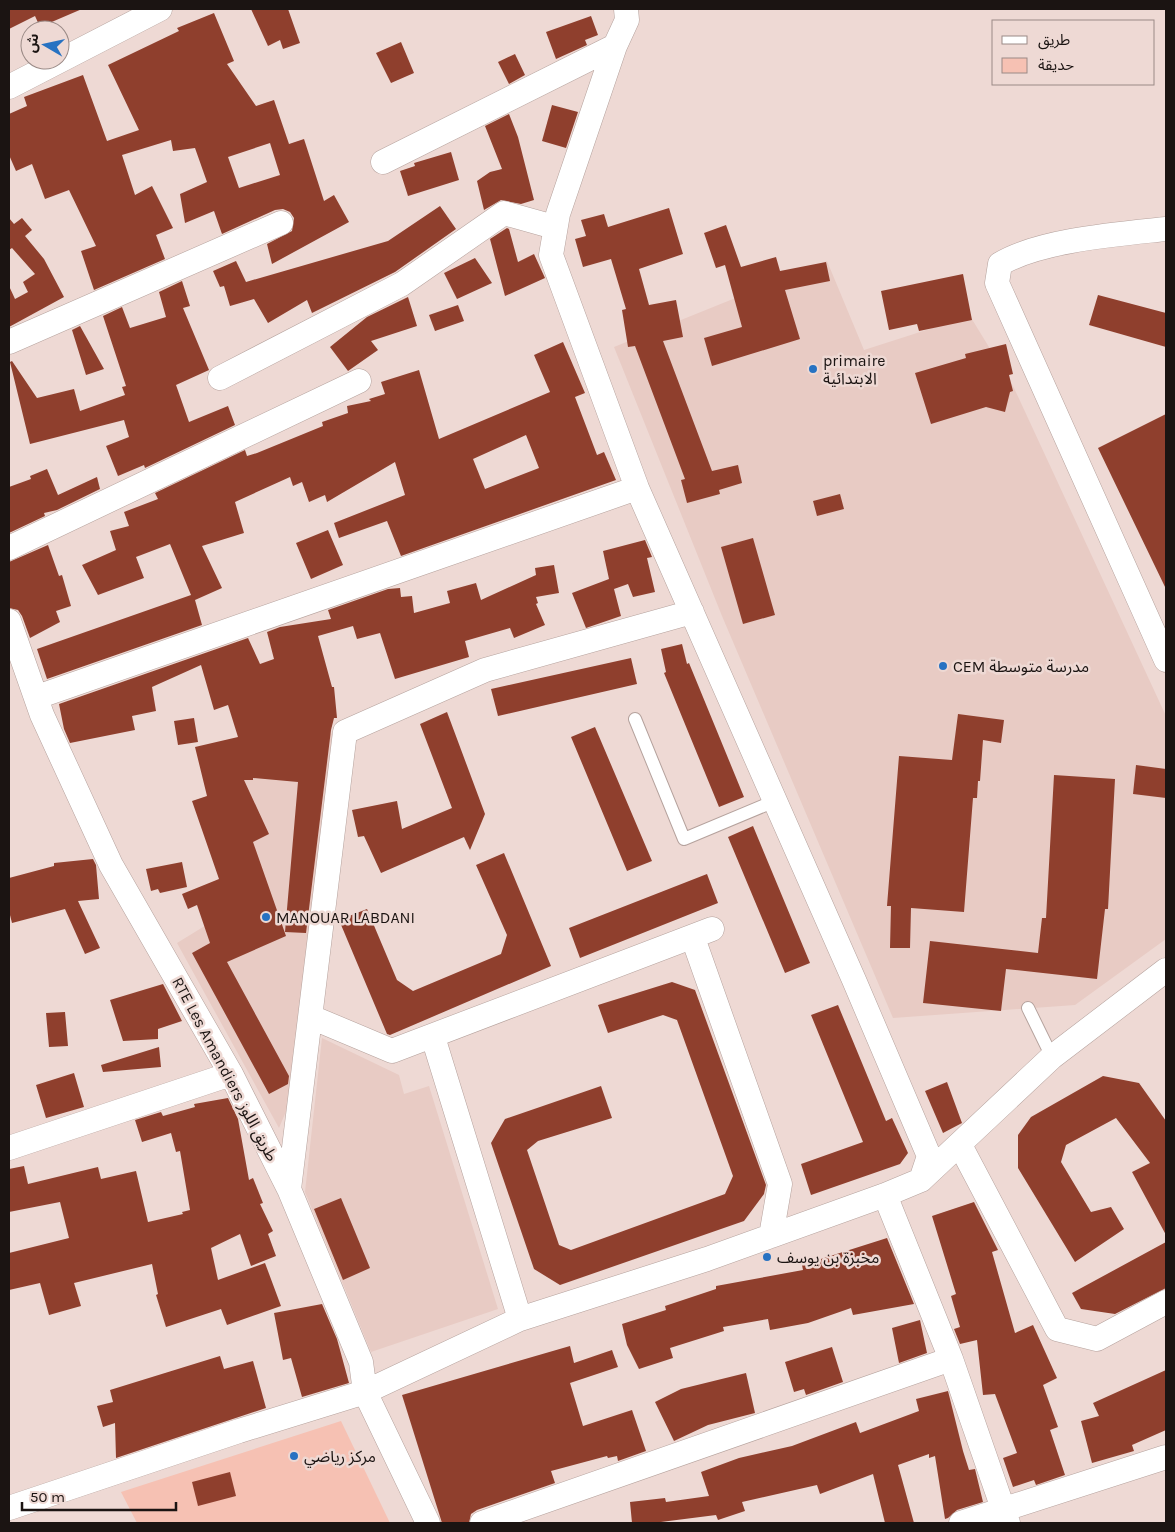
<svg xmlns="http://www.w3.org/2000/svg" width="1175" height="1532" viewBox="0 0 1175 1532" font-family="Karla,'Noto Sans Arabic',sans-serif">
	<style>
		.built { fill: #e8cbc4 }
		.green { fill: #f6c1b3 }
		.building { fill: #8f3f2d; fill-rule: evenodd }
		.lines { fill: none; stroke-linecap: round; stroke-linejoin: round }
		.lane-casing { stroke: #b5a29d; stroke-width: 14 }
		.street-casing { stroke: #b5a29d; stroke-width: 25 }
		.lane { stroke: #fff; stroke-width: 12 }
		.street { stroke: #fff; stroke-width: 24 }
		.poi-dot { fill: #2772c2; stroke: #eed9d4; stroke-width: 2 }
		.labels { text-anchor: middle; dominant-baseline: central; stroke-width: 5; stroke-linejoin: round; paint-order: stroke }
		.poi-label { font-size: 16px; fill: #1b1412; stroke: #eed9d4; text-anchor: start }
		.street-label { font-size: 16px; fill: #1b1412; stroke: #eed9d4 }
	</style>
	<rect width="100%" height="100%" fill="#eed9d4"/>
	<path class="built" d="M 827,261 L 864,350 L 970,316 L 1014,388 L 1166,716 L 1166,939 L 1075,1005 L 893,1018 L 722,616 L 614,347 Z
		M 262,727 L 335,734 L 292,1097 L 279,1128 L 177,943 L 260,892 L 208,784 Z
		M 322,1038 L 399,1075 L 404,1094 L 429,1086 L 498,1309 L 371,1352 L 305,1192 Z"/>
	<path class="green" d="M 341,1421 L 390,1523 L 137,1523 L 121,1492 Z"/>
	<path class="building" d="M 9,9 L 82,9 L 40,27 L 35,16 L 9,29 Z
		M 251,9 L 288,9 L 300,43 L 283,49 L 280,40 L 268,46 Z
		M 214,13 L 234,61 L 227,64 L 256,106 L 274,100 L 289,144 L 304,139 L 324,201 L 334,195 L 349,222 L 272,264 L 267,244 L 292,231 L 294,218 L 290,212 L 283,209 L 275,210 L 222,234 L 214,211 L 185,223 L 180,194 L 207,182 L 195,148 L 173,151 L 171,140 L 122,155 L 135,195 L 152,186 L 173,228 L 156,235 L 165,259 L 94,290 L 81,251 L 96,246 L 69,190 L 45,199 L 32,164 L 16,171 L 9,155 L 9,114 L 27,106 L 24,97 L 83,75 L 107,141 L 139,130 L 108,65 L 179,31 L 177,28 ZM 270,143 L 280,175 L 239,188 L 228,157 Z
		M 591,16 L 598,35 L 585,40 L 587,45 L 556,59 L 546,32 Z
		M 401,42 L 414,73 L 391,83 L 376,53 Z
		M 515,54 L 525,75 L 509,84 L 498,62 Z
		M 552,105 L 578,112 L 566,148 L 542,141 Z
		M 509,114 L 518,137 L 534,200 L 521,204 L 501,200 L 484,210 L 477,181 L 490,172 L 502,169 L 485,126 Z
		M 451,152 L 459,180 L 408,196 L 400,171 L 415,166 L 414,163 Z
		M 440,206 L 456,229 L 395,272 L 312,313 L 307,300 L 268,323 L 254,299 L 230,306 L 224,286 L 220,287 L 213,271 L 236,261 L 246,282 L 388,241 Z
		M 669,208 L 683,254 L 639,269 L 649,305 L 676,300 L 683,337 L 663,341 L 712,471 L 738,465 L 742,483 L 719,490 L 720,494 L 687,503 L 681,480 L 685,479 L 635,346 L 628,347 L 622,310 L 626,309 L 611,259 L 583,267 L 575,239 L 586,236 L 581,220 L 604,214 L 608,227 Z
		M 9,218 L 14,224 L 22,218 L 32,230 L 25,236 L 44,259 L 64,297 L 9,327 L 9,286 L 15,299 L 28,292 L 23,282 L 35,274 L 12,248 L 9,250 Z
		M 726,225 L 741,267 L 776,257 L 780,271 L 826,262 L 830,281 L 785,290 L 800,339 L 712,366 L 704,338 L 742,327 L 725,265 L 716,268 L 704,233 Z
		M 507,228 L 509,229 L 518,262 L 534,254 L 545,278 L 505,296 L 490,239 Z
		M 475,258 L 492,283 L 457,299 L 444,273 Z
		M 963,274 L 972,320 L 919,331 L 917,324 L 889,330 L 881,291 Z
		M 182,281 L 190,306 L 183,308 L 209,370 L 176,385 L 189,422 L 228,406 L 235,425 L 145,468 L 144,465 L 118,476 L 106,446 L 129,437 L 124,420 L 30,444 L 10,362 L 12,361 L 37,398 L 74,389 L 80,411 L 125,395 L 122,387 L 126,386 L 103,316 L 122,307 L 130,328 L 166,317 L 159,292 Z
		M 1098,295 L 1166,313 L 1166,347 L 1089,325 Z
		M 408,297 L 417,326 L 371,341 L 378,350 L 348,371 L 330,347 L 367,317 Z
		M 458,305 L 464,321 L 435,331 L 429,315 Z
		M 80,326 L 104,369 L 86,375 L 72,330 Z
		M 563,342 L 585,393 L 575,397 L 597,455 L 604,452 L 616,480 L 401,556 L 387,521 L 339,538 L 334,523 L 405,495 L 395,462 L 327,502 L 325,495 L 309,502 L 302,482 L 293,486 L 290,477 L 235,502 L 244,533 L 202,546 L 222,588 L 195,600 L 202,625 L 47,679 L 37,649 L 191,595 L 170,544 L 136,557 L 144,578 L 98,595 L 82,565 L 116,550 L 110,531 L 129,526 L 124,512 L 158,499 L 155,493 L 245,450 L 247,456 L 257,453 L 323,426 L 322,422 L 348,413 L 347,406 L 371,401 L 369,399 L 385,394 L 381,382 L 419,370 L 439,439 L 550,392 L 534,355 ZM 526,435 L 539,468 L 485,489 L 473,459 Z
		M 1006,344 L 1013,374 L 1009,375 L 1013,391 L 1010,392 L 1005,412 L 986,407 L 931,424 L 915,373 L 966,358 L 965,354 Z
		M 1166,414 L 1166,589 L 1098,448 Z
		M 47,469 L 58,495 L 97,477 L 100,489 L 57,510 L 44,513 L 45,516 L 9,533 L 9,487 L 31,479 L 30,476 Z
		M 840,494 L 844,509 L 817,516 L 813,501 Z
		M 328,530 L 343,565 L 311,579 L 296,543 Z
		M 753,538 L 775,615 L 743,624 L 721,547 Z
		M 645,540 L 652,557 L 647,558 L 655,592 L 633,597 L 628,584 L 614,589 L 621,616 L 586,628 L 572,593 L 609,579 L 603,551 Z
		M 48,545 L 59,576 L 62,575 L 71,606 L 56,611 L 60,622 L 30,638 L 22,616 L 18,610 L 9,608 L 9,562 Z
		M 554,565 L 559,593 L 536,597 L 538,603 L 536,604 L 545,625 L 514,638 L 510,628 L 465,641 L 469,657 L 395,679 L 380,633 L 357,639 L 353,626 L 318,636 L 332,687 L 334,687 L 337,718 L 334,718 L 331,730 L 306,933 L 285,932 L 298,782 L 253,778 L 253,780 L 244,780 L 269,834 L 253,842 L 286,936 L 227,962 L 289,1076 L 288,1084 L 269,1094 L 192,953 L 210,943 L 197,905 L 188,909 L 182,894 L 219,879 L 192,801 L 207,796 L 195,747 L 238,737 L 228,705 L 214,710 L 201,665 L 152,687 L 156,711 L 132,716 L 135,730 L 70,743 L 64,729 L 59,704 L 248,638 L 260,664 L 274,659 L 267,632 L 280,627 L 331,619 L 328,610 L 388,589 L 400,588 L 401,597 L 412,596 L 414,613 L 450,603 L 447,591 L 476,583 L 481,600 L 536,575 L 535,568 Z
		M 682,644 L 687,664 L 689,663 L 744,797 L 719,807 L 664,673 L 666,672 L 661,649 Z
		M 631,658 L 637,684 L 498,716 L 491,689 Z
		M 447,712 L 485,814 L 470,850 L 464,837 L 381,873 L 364,836 L 358,837 L 352,810 L 397,801 L 402,829 L 452,808 L 420,724 Z
		M 958,714 L 1004,720 L 1001,743 L 983,740 L 980,781 L 978,781 L 977,798 L 973,798 L 964,912 L 911,908 L 910,948 L 890,948 L 891,906 L 887,906 L 899,756 L 952,760 Z
		M 194,718 L 198,742 L 178,745 L 174,721 Z
		M 595,727 L 652,861 L 627,871 L 571,737 Z
		M 1136,765 L 1166,769 L 1166,798 L 1133,794 Z
		M 1054,775 L 1115,779 L 1108,909 L 1105,909 L 1097,979 L 1006,969 L 1001,1011 L 923,1003 L 930,941 L 1038,953 L 1042,918 L 1046,918 Z
		M 753,826 L 810,963 L 785,973 L 728,837 Z
		M 504,853 L 551,966 L 390,1035 L 387,1034 L 339,920 L 367,909 L 397,980 L 413,991 L 501,954 L 507,935 L 476,865 Z
		M 93,859 L 96,865 L 99,899 L 78,901 L 100,948 L 85,954 L 65,909 L 12,923 L 9,911 L 9,878 L 54,866 L 54,863 Z
		M 182,862 L 187,887 L 160,893 L 158,889 L 151,891 L 146,869 Z
		M 707,874 L 718,903 L 580,958 L 569,928 Z
		M 672,982 L 695,990 L 766,1185 L 764,1194 L 744,1221 L 560,1285 L 534,1269 L 491,1143 L 505,1119 L 601,1086 L 612,1118 L 538,1141 L 527,1150 L 559,1245 L 571,1250 L 725,1194 L 733,1176 L 677,1020 L 663,1015 L 608,1033 L 598,1005 Z
		M 163,984 L 182,1021 L 158,1029 L 158,1039 L 123,1041 L 110,1000 Z
		M 838,1005 L 886,1121 L 892,1118 L 908,1153 L 900,1164 L 811,1195 L 801,1164 L 863,1142 L 811,1015 Z
		M 65,1012 L 68,1046 L 49,1047 L 46,1013 Z
		M 159,1047 L 161,1067 L 103,1072 L 101,1065 Z
		M 74,1073 L 84,1107 L 46,1118 L 36,1085 Z
		M 1103,1076 L 1139,1083 L 1166,1121 L 1166,1235 L 1132,1172 L 1150,1163 L 1116,1118 L 1066,1145 L 1061,1162 L 1091,1212 L 1111,1207 L 1124,1229 L 1075,1262 L 1018,1168 L 1018,1135 L 1031,1117 Z
		M 947,1082 L 962,1123 L 943,1133 L 925,1091 Z
		M 228,1098 L 238,1119 L 249,1180 L 253,1178 L 263,1203 L 260,1204 L 273,1231 L 268,1234 L 276,1256 L 251,1266 L 240,1234 L 211,1248 L 218,1280 L 265,1263 L 281,1306 L 227,1325 L 221,1309 L 166,1327 L 156,1295 L 158,1294 L 152,1264 L 74,1283 L 81,1306 L 49,1315 L 40,1283 L 9,1290 L 9,1253 L 69,1238 L 60,1202 L 9,1212 L 9,1169 L 24,1166 L 28,1184 L 98,1167 L 101,1179 L 136,1171 L 148,1222 L 183,1214 L 182,1212 L 190,1210 L 180,1151 L 176,1152 L 171,1133 L 142,1142 L 135,1120 L 161,1112 L 163,1116 L 195,1107 L 194,1104 Z
		M 341,1198 L 370,1268 L 343,1280 L 314,1209 Z
		M 974,1202 L 998,1250 L 992,1252 L 1015,1333 L 1033,1325 L 1057,1378 L 1043,1385 L 1058,1427 L 1050,1430 L 1065,1475 L 1036,1485 L 1034,1480 L 1013,1487 L 1003,1458 L 1017,1453 L 995,1394 L 983,1395 L 977,1340 L 960,1344 L 954,1329 L 960,1327 L 951,1296 L 956,1294 L 932,1216 Z
		M 887,1238 L 914,1304 L 853,1315 L 851,1308 L 808,1323 L 770,1330 L 768,1319 L 723,1327 L 724,1331 L 670,1348 L 673,1358 L 639,1369 L 627,1345 L 622,1324 L 666,1310 L 665,1306 L 716,1289 L 716,1286 L 803,1270 L 802,1265 Z
		M 1166,1242 L 1166,1288 L 1115,1314 L 1081,1309 L 1072,1293 Z
		M 322,1304 L 337,1339 L 349,1383 L 302,1397 L 291,1358 L 283,1360 L 274,1313 Z
		M 920,1320 L 927,1353 L 899,1363 L 892,1328 Z
		M 570,1346 L 574,1363 L 612,1350 L 618,1367 L 570,1383 L 583,1426 L 632,1410 L 646,1451 L 618,1461 L 617,1456 L 608,1458 L 607,1456 L 551,1471 L 555,1483 L 477,1510 L 471,1514 L 469,1523 L 442,1523 L 402,1395 Z
		M 832,1347 L 843,1382 L 806,1395 L 804,1389 L 794,1392 L 785,1362 Z
		M 220,1356 L 224,1369 L 253,1361 L 266,1408 L 116,1458 L 115,1423 L 103,1427 L 97,1406 L 113,1402 L 110,1390 Z
		M 1166,1370 L 1166,1430 L 1132,1445 L 1134,1451 L 1092,1463 L 1081,1421 L 1099,1416 L 1093,1403 Z
		M 746,1373 L 755,1413 L 708,1425 L 674,1441 L 655,1402 L 681,1389 Z
		M 948,1391 L 963,1451 L 969,1470 L 975,1469 L 983,1502 L 957,1510 L 948,1518 L 945,1519 L 935,1456 L 929,1458 L 929,1454 L 898,1465 L 914,1523 L 885,1523 L 873,1474 L 820,1494 L 817,1485 L 742,1502 L 745,1511 L 718,1520 L 716,1515 L 653,1523 L 632,1523 L 630,1502 L 665,1498 L 666,1502 L 709,1496 L 701,1472 L 739,1458 L 792,1446 L 856,1422 L 860,1433 L 919,1411 L 916,1399 Z
		M 230,1472 L 236,1496 L 198,1506 L 192,1482 Z"/>
	<g class="lines">
		<defs>
			<path id="lane" d="M 635,719 L 684,839 L 775,801
				M 1028,1008 L 1052,1057"/>
			<path id="street" d="M 626,9 L 627,20 L 615,46 L 558,214 L 551,255 L 637,488 L 854,980 L 929,1156 L 921,1180
				M 9,87 L 160,9
				M 383,162 L 615,46
				M 1166,229 C 1119,234 1040,240 1000,264 L 997,283 L 1166,660
				M 9,342 L 281,223
				M 220,378 L 402,284 L 504,213 L 554,227
				M 9,548 L 359,381
				M 9,621 L 42,715 L 111,865 L 231,1074 L 289,1189 L 361,1362 L 365,1392 L 428,1523
				M 37,697 L 637,488
				M 693,938 L 780,1184 L 771,1236
				M 311,1017 L 392,1051 L 712,929
				M 433,1037 L 520,1319
				M 960,1145 L 1057,1329 L 1097,1339 L 1166,1302
				M 9,1148 L 231,1074
				M 289,1189 L 345,732 L 485,670 L 692,612
				M 885,1195 L 951,1359 L 1008,1523
				M 9,1508 L 239,1431 L 365,1392 L 520,1319 L 707,1259 L 885,1195 L 921,1180 L 1052,1057 L 1166,970
				M 482,1523 L 951,1359
				M 961,1523 L 1166,1457"/>
		</defs>
		<use href="#lane" class="lane-casing"/>
		<use href="#street" class="street-casing"/>
		<use href="#lane" class="lane"/>
		<use href="#street" class="street"/>
	</g>
	<g class="poi-dot">
		<circle cx="813" cy="369" r="5"/>
		<circle cx="943" cy="666" r="5"/>
		<circle cx="266" cy="917" r="5"/>
		<circle cx="767" cy="1257" r="5"/>
		<circle cx="294" cy="1456" r="5"/>
	</g>
	<g class="labels">
		<g class="poi-label">
			<text x="823" y="360">primaire<tspan x="823" dy="18">الابتدائية</tspan></text>
			<text x="953" y="666">CEM مدرسة متوسطة</text>
			<text x="276" y="917">MANOUAR LABDANI</text>
			<text x="777" y="1257">مخبزة بن یوسف</text>
			<text x="304" y="1456">مركز رياضي</text>
		</g>
		<g class="street-label">
			<text transform="translate(225 1069) rotate(62)">RTE Les Amandiers طريق اللوز</text>
		</g>
	</g>
	<rect width="1175" height="1532" fill="none" stroke="#1b1412" stroke-width="20"/>
	<rect x="992" y="20" width="162" height="65" fill="#eed9d4" stroke="#9a8a86"/>
	<rect x="1002" y="36" width="25" height="8" fill="#ffffff" stroke="#9a8a86"/>
	<text x="1038" y="45" font-size="15" fill="#1b1412">طريق</text>
	<rect x="1002" y="58" width="25" height="15" fill="#f6c1b3" stroke="#9a8a86"/>
	<text x="1038" y="70" font-size="15" fill="#1b1412">حديقة</text>
	<g transform="translate(45 45) rotate(279)"><circle r="24" fill="#eed9d4" stroke="#9a8a86"/>
	<path d="M0-4L9 19L0 12L-9 19Z" fill="#2772c2"/>
	<text y="-8" font-size="14" font-weight="bold" text-anchor="middle" fill="#1b1412">ش</text>
	</g>
	<path d="M22 1502v8h154v-8" fill="none" stroke="#1b1412" stroke-width="2.5"/>
	<text x="30" y="1502" font-size="15" fill="#1b1412" stroke="#eed9d4" stroke-width="4" paint-order="stroke">50 m</text>
</svg>
